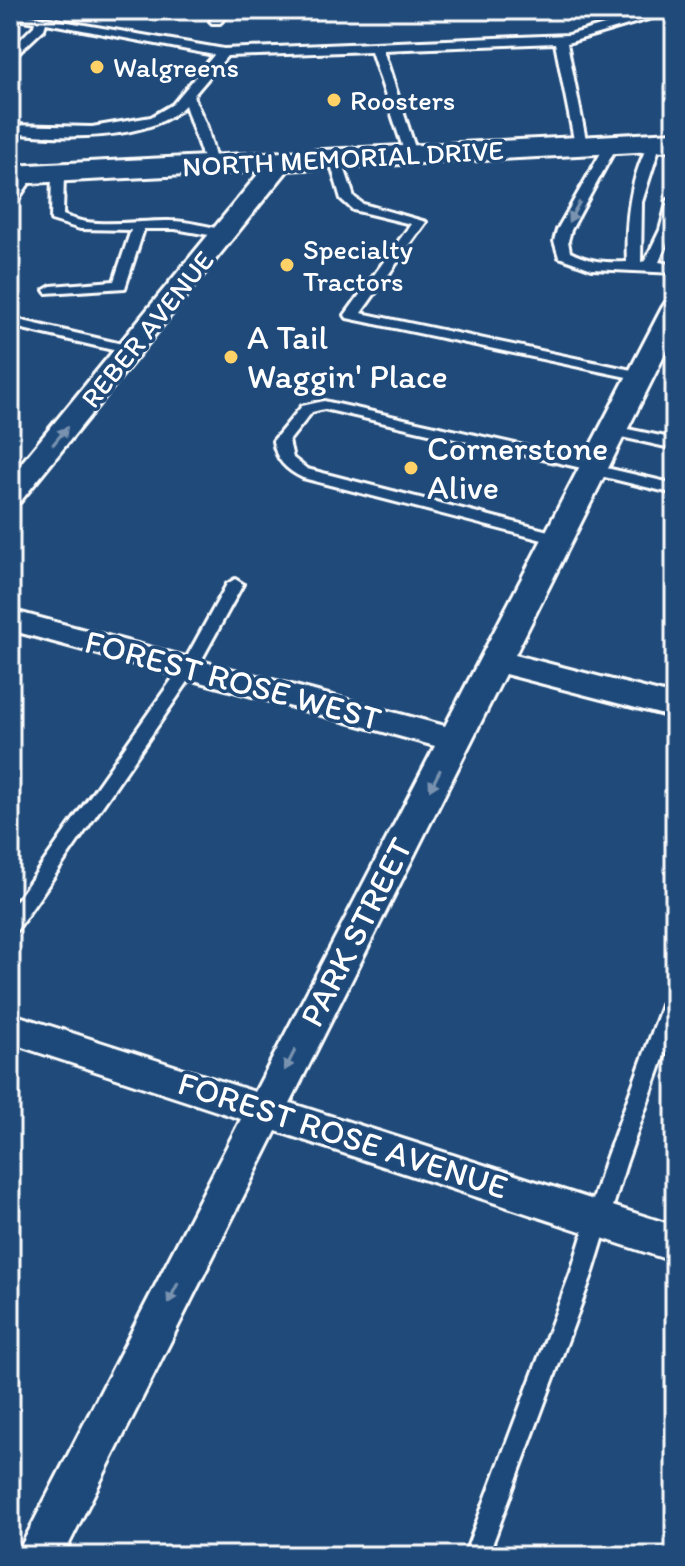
<svg xmlns="http://www.w3.org/2000/svg" width="685" height="1566" viewBox="0 0 685 1566" font-family="Itim,sans-serif">
	<style>
		.lines { fill: none; stroke-linecap: round; stroke-linejoin: round }
		.lane-casing { stroke: #fff; stroke-width: 6 }
		.street-casing { stroke: #fff; stroke-width: 6 }
		.primary-casing { stroke: #fff; stroke-width: 6 }
		.lane { fill: #1f4a7a; fill-rule: evenodd }
		.street { fill: #1f4a7a; fill-rule: evenodd }
		.primary { fill: #1f4a7a; fill-rule: evenodd }
		.oneway { fill: #7992af }
		.poi-dot { fill: #ffd166; stroke: #1f4a7a; stroke-width: 3 }
		.labels { text-anchor: middle; dominant-baseline: central; stroke-width: 7; stroke-linejoin: round; paint-order: stroke }
		.far-poi-label { font-size: 28px; fill: #fff; stroke: #1f4a7a; text-anchor: start }
		.far-street-label { font-size: 28px; fill: #fff; stroke: #1f4a7a }
		.poi-label { font-size: 34px; fill: #fff; stroke: #1f4a7a; text-anchor: start }
		.street-label { font-size: 34px; fill: #fff; stroke: #1f4a7a }
	</style>
	<rect width="100%" height="100%" fill="#1f4a7a"/>
	<filter id="ink" filterUnits="userSpaceOnUse"><feTurbulence type="fractalNoise" baseFrequency=".0125" numOctaves="2"/><feDisplacementMap in="SourceGraphic" scale="16" xChannelSelector="R" yChannelSelector="G"/><feConvolveMatrix kernelMatrix="1 2 1 2 8 2 1 2 1" color-interpolation-filters="sRGB"/></filter>
	<g filter="url(#ink)">
		<g class="lines">
			<defs>
				<path id="lane" d="M 220,10 L 233,10 L 220,23 L 212,23 L 210,21 Z
					M 657,10 L 675,11 L 567,43 L 587,145 L 581,149 L 575,145 L 555,43 L 383,50 L 417,154 L 411,158 L 405,154 L 371,51 L 227,56 L 193,96 L 207,127 L 217,164 L 211,168 L 205,164 L 185,105 C 150,143 57,138 10,133 L 10,125 L 92,127 L 151,117 L 173,104 L 214,55 L 46,23 L 44,29 L 10,61 L 10,50 L 34,26 L 35,22 L 10,18 L 10,12 L 224,49 L 569,35 Z
					M 651,139 L 661,142 L 642,202 L 641,262 L 645,261 L 660,230 L 668,200 L 675,196 L 675,225 L 659,262 L 675,265 L 675,273 L 592,269 L 559,257 L 554,241 L 557,230 L 606,144 L 612,140 L 618,144 L 571,230 L 568,241 L 570,252 C 589,262 606,263 627,262 C 625,220 630,177 651,139 Z
					M 330,155 L 341,158 L 354,197 L 363,204 L 426,222 L 361,313 L 641,372 L 646,373 L 646,379 L 641,380 L 347,318 L 345,315 L 411,224 L 353,210 L 341,199 L 329,158 Z
					M 58,168 L 64,172 L 63,215 C 94,230 136,220 170,221 C 189,221 207,227 226,230 L 233,234 L 226,238 L 175,229 L 144,229 L 125,288 L 46,293 L 44,290 L 51,286 L 114,281 L 131,230 L 80,229 L 51,220 L 52,172 Z
					M 30,169 L 36,173 L 15,204 L 10,205 L 10,192 L 25,170 Z
					M 10,318 L 135,347 L 137,350 L 130,354 L 10,326 Z
					M 324,401 L 600,463 L 602,467 L 675,484 L 675,494 L 588,473 L 586,469 L 324,409 L 312,412 L 289,441 L 293,458 L 307,469 L 564,535 L 566,539 L 558,544 L 303,478 C 286,470 276,460 273,441 L 302,406 Z
					M 613,426 L 675,439 L 675,449 L 608,434 L 608,428 Z
					M 235,579 L 243,584 L 196,670 L 17,930 L 10,932 L 10,910 L 183,664 L 227,584 Z
					M 675,989 L 675,1025 L 626,1164 L 593,1272 L 488,1556 L 464,1556 L 571,1272 L 604,1164 L 665,997 L 668,992 Z"/>
				<path id="street" d="M 282,154 L 294,161 L 291,166 L 20,502 L 10,505 L 10,477 L 273,156 Z
					M 675,300 L 675,334 L 515,655 L 675,696 L 675,718 L 505,674 L 290,1103 L 675,1226 L 675,1262 L 276,1131 L 63,1556 L 16,1556 L 241,1119 L 10,1043 L 10,1013 L 255,1092 L 435,746 L 10,630 L 10,610 L 445,726 L 662,308 L 666,302 Z"/>
				<path id="primary" d="M 675,132 L 675,150 L 10,184 L 10,166 Z"/>
			</defs>
			<use href="#lane" class="lane-casing"/>
			<use href="#street" class="street-casing"/>
			<use href="#primary" class="primary-casing"/>
			<use href="#lane" class="lane"/>
			<use href="#street" class="street"/>
			<use href="#primary" class="primary"/>
		</g>
		<defs><path id="oneway-solid" d="M-6-.8H1V-3.2L6.5 0L1 3.2V.8H-6Z" transform="scale(2)"/></defs>
		<g class="oneway">
			<use href="#oneway-solid" transform="translate(574 212) rotate(119)"/>
			<use href="#oneway-solid" transform="translate(60 436) rotate(-51)"/>
			<use href="#oneway-solid" transform="translate(435 780) rotate(117)"/>
			<use href="#oneway-solid" transform="translate(290 1060) rotate(117)"/>
			<use href="#oneway-solid" transform="translate(173 1293) rotate(117)"/>
		</g>
	</g>
	<g class="poi-dot">
		<circle cx="97" cy="67" r="8"/>
		<circle cx="334" cy="100" r="8"/>
		<circle cx="287" cy="265" r="8"/>
		<circle cx="231" cy="357" r="8"/>
		<circle cx="411" cy="468" r="8"/>
	</g>
	<g class="labels">
		<g class="far-poi-label">
			<text x="113" y="67">Walgreens</text>
			<text x="350" y="100">Roosters</text>
			<text x="303" y="249">Specialty<tspan x="303" dy="32">Tractors</tspan></text>
		</g>
		<g class="far-street-label">
			<text transform="translate(343 158) rotate(-3)">NORTH MEMORIAL DRIVE</text>
			<text transform="translate(147 329) rotate(-51)">REBER AVENUE</text>
		</g>
		<g class="poi-label">
			<text x="247" y="337">A Tail<tspan x="247" dy="39">Waggin' Place</tspan></text>
			<text x="427" y="448">Cornerstone<tspan x="427" dy="39">Alive</tspan></text>
		</g>
		<g class="street-label">
			<text transform="translate(233 680) rotate(15)">FOREST ROSE WEST</text>
			<text transform="translate(356 932) rotate(-63)">PARK STREET</text>
			<text transform="translate(343 1135) rotate(18)">FOREST ROSE AVENUE</text>
		</g>
	</g>
	<rect width="685" height="1566" fill="none" stroke="#1f4a7a" stroke-width="40"/>
	<rect x="20" y="20" width="645" height="1526" fill="none" stroke="#fff" stroke-width="3" filter="url(#ink)"/>
</svg>
